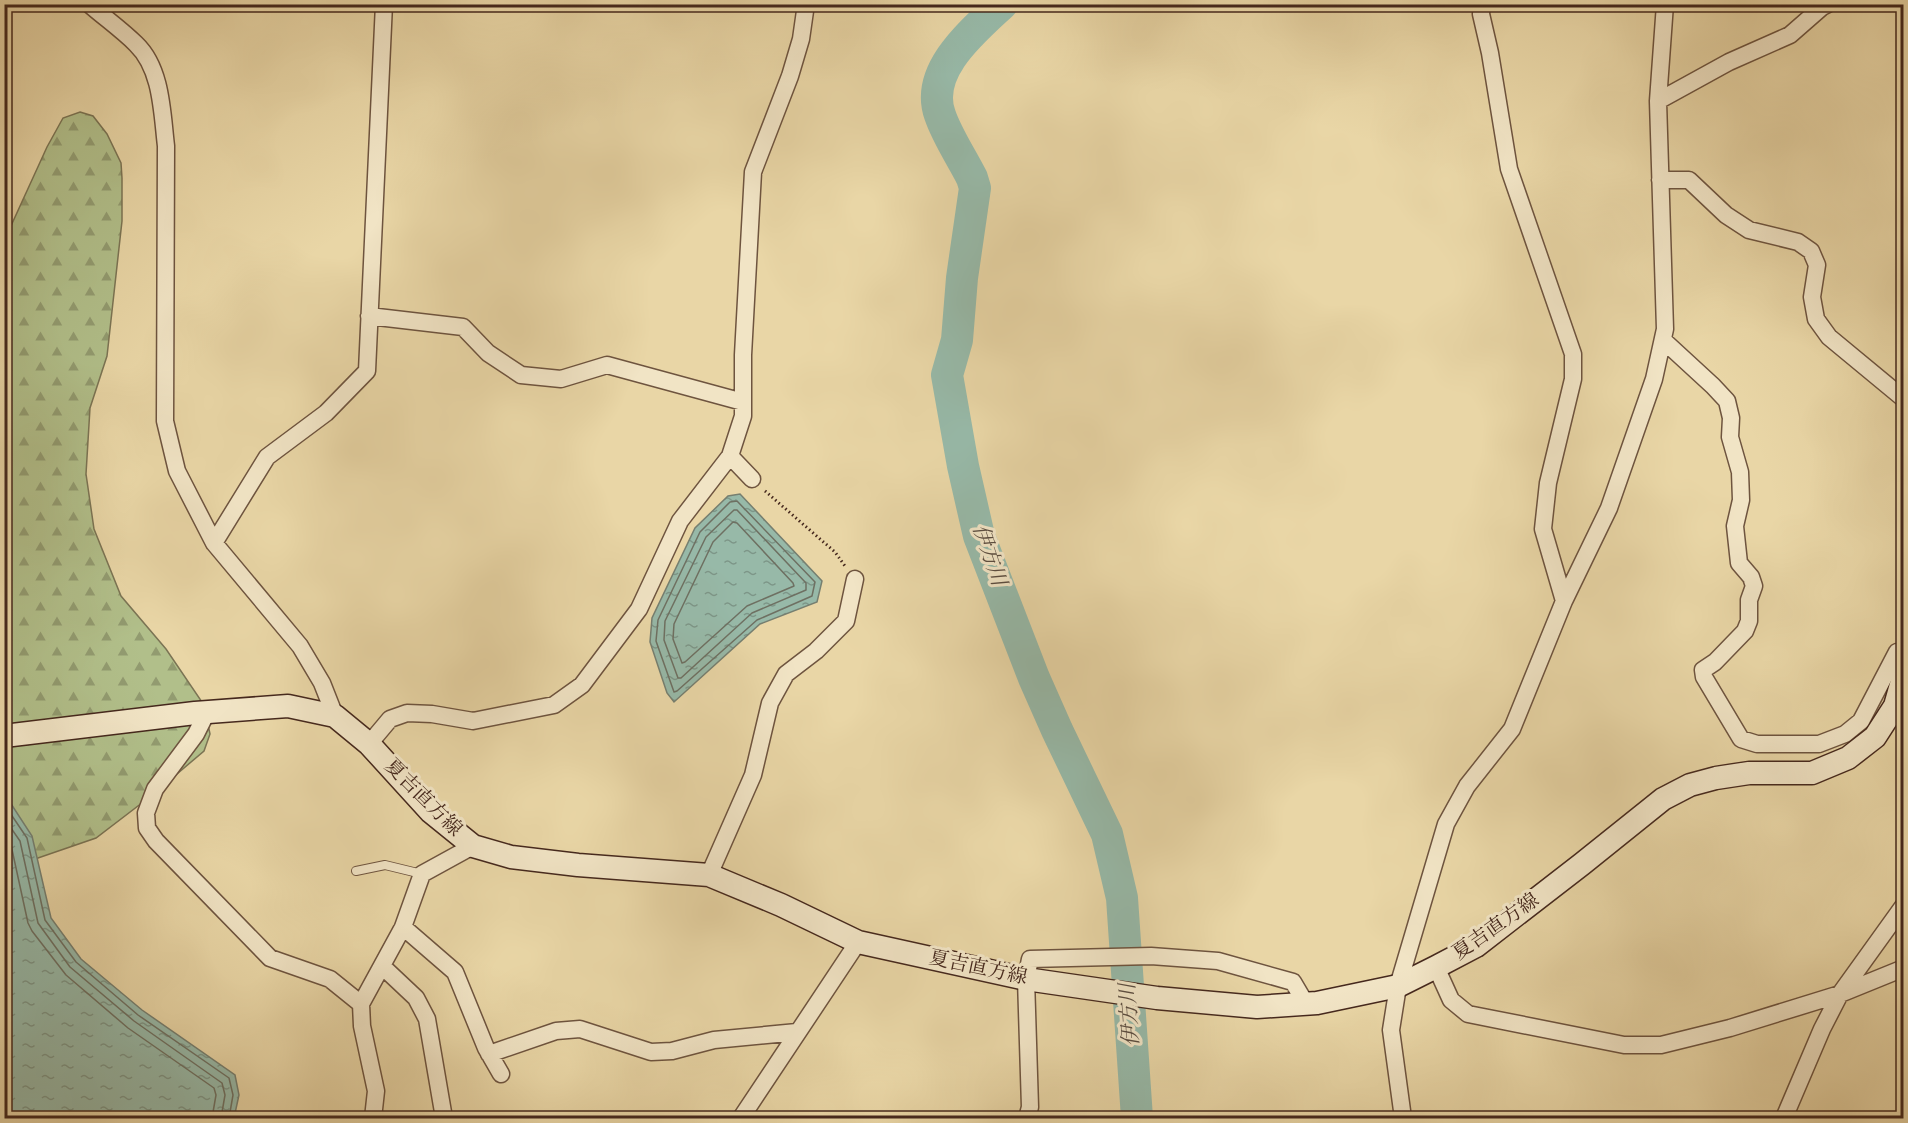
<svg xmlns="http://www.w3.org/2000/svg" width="1908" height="1123" viewBox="0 0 1908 1123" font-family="'Libre Bodoni','Noto Serif JP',serif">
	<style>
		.forest { fill: url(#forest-firs); stroke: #7b7454; stroke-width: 1.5 }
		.water { fill: url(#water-ripples); stroke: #767f70; stroke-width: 1.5 }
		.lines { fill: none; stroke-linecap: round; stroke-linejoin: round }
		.shore { stroke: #6e7062; stroke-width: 1.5 }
		.river { stroke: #97b9a8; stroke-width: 32 }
		.service-casing { stroke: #6e543f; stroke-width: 10 }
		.minor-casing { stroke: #6e543f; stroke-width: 19 }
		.secondary-casing { stroke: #45281d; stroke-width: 25 }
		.path { stroke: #45281d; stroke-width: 3; stroke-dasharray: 1.5 3; stroke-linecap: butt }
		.service { stroke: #f1e4c5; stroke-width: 8 }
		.minor { stroke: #f1e4c5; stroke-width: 16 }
		.secondary { stroke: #f1e4c5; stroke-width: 22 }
		.labels { text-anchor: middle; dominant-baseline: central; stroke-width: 6; stroke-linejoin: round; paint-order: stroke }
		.street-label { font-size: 20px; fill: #45281d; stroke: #f1e4c5 }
		.water-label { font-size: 21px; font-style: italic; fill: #5a4c40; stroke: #f1e4c5 }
	</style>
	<defs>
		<pattern id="forest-firs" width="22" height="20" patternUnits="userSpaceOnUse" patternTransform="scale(1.5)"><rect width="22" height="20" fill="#b1bf8a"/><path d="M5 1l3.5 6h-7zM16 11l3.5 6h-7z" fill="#929b70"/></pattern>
		<pattern id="water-ripples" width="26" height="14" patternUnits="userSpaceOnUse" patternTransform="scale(1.5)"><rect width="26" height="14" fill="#97b9a8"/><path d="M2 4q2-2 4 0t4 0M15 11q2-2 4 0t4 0" fill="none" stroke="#7d9688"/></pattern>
	</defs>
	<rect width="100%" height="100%" fill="#e9d6a6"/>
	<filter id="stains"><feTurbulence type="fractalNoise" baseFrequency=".00333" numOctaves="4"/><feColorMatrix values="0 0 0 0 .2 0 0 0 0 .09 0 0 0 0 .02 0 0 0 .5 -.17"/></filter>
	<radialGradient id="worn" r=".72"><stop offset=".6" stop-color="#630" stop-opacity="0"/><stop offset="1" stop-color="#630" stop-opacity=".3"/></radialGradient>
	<path class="forest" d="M 80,112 L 93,116 L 107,134 L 121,163 L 122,178 L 122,221 L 107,356 L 90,408 L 86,474 L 94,529 L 121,596 L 166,649 L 204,705 L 210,734 L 204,751 L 151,796 L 96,838 L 38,858 L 5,862 L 5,239 L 47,147 L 63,118 Z"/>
	<path class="water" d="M 740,494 L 822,581 L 817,602 L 760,624 L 674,702 L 667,693 L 650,642 L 652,618 L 695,528 L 728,496 Z
		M 4,793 L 32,836 L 51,918 L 81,959 L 142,1010 L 235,1075 L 239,1095 L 234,1118 L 43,1118 L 5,1113 Z"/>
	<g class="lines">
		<path class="shore" d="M 737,501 L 815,582 L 812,596 L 757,620 L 677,691 L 674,692 L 656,641 L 658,620 L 700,532 L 730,502 Z
			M 734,510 L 737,510 L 806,583 L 806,590 L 752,613 L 681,678 L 678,678 L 664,640 L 665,621 L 706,537 Z
			M 733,522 L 737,523 L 793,583 L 794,586 L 747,606 L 685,662 L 682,663 L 673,639 L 674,624 L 713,542 Z
			M 4,804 L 27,838 L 45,920 L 76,962 L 138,1015 L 229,1078 L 233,1095 L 229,1118
			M 4,818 L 20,841 L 38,923 L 70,967 L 134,1021 L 222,1083 L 225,1095 L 221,1118
			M 4,834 L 11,845 L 28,923 L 32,931 L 66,975 L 128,1028 L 214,1088 L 216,1095 L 212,1118"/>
		<path class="river" d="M 1002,4 C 973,31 924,71 940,115 C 947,136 962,158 972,178 L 975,188 L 962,278 L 957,340 L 947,375 L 963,466 L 979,536 L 1034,678 L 1057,730 L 1107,834 L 1122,898 L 1137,1118"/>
		<defs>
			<path id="service" d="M 356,871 L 385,865 L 422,874"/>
			<path id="minor" d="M 89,4 C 105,18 122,30 136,44 C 162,69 162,113 166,146 L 165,421 L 177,471 L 214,543 L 300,646 L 322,683 L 335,716
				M 1482,4 L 1481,14 L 1490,53 L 1509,169 L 1573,354 L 1573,379 L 1548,483 L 1543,529 L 1564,601
				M 1658,101 L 1729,62 L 1790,35 L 1822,7 L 1828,4
				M 1660,180 L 1689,180 L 1726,215 L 1749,230 L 1798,242 L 1811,251 L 1817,265 L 1812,297 L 1816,319 L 1829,337 L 1904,399
				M 369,316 L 463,327 L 488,353 L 521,375 L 561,379 L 607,365 L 743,402
				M 1663,340 L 1713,386 L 1727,401 L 1731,418 L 1730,437 L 1740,472 L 1741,500 L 1735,526 L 1739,563 L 1751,577 L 1754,586 L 1749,600 L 1749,621 L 1745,631 L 1715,662 L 1703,670 L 1704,677 L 1741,739 L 1757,744 L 1819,744 L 1845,734 L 1861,721 L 1897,652
				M 730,456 L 752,479
				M 214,543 L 267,457 L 326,413 L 367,371 L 384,4
				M 207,712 L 196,734 L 155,789 L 146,813 L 147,828 L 156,841 L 270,958 L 330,979 L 361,1004
				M 369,744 L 390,719 L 407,713 L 432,714 L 473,721 L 554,705 L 582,685 L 639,609 L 680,521 L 730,456 L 743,416 L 743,355 L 753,172 L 790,76 L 801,39 L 806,4
				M 709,875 L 753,775 L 770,703 L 786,674 L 816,651 L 846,621 L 855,579
				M 403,927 L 455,972 L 486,1048 L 501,1074
				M 382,966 L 416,998 L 427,1019 L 444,1118
				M 1436,967 L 1451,1000 L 1468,1014 L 1624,1045 L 1661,1045 L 1730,1028 L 1840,994 L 1904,968
				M 489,1054 L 556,1031 L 580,1029 L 651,1052 L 672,1051 L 714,1040 L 797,1032
				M 373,1118 L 376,1091 L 362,1026 L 361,1004 L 403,927 L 422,874 L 473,846
				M 741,1118 L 858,942
				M 1027,1118 L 1030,1107 L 1026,979 L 1030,959 L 1151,956 L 1218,961 L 1293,982 L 1306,1004
				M 1403,1118 L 1391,1030 L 1398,986 L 1446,824 L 1467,786 L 1512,729 L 1564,601 L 1609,508 L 1654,379 L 1665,329 L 1658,101 L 1665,4
				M 1784,1118 L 1822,1029 L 1840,994 L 1904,905"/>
			<path id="secondary" d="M 4,736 L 195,713 L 288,706 L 335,716 L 369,744 L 431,812 L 473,846 L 511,857 L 578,865 L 709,875 L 781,905 L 858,942 L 1026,979 L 1157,998 L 1257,1007 L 1317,1003 L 1398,986 L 1436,967 L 1476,946 L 1582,864 L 1663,799 L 1690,785 L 1716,778 L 1749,773 L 1812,773 L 1848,758 L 1875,737 L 1895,706 L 1904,674"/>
		</defs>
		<use href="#service" class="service-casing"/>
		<use href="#minor" class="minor-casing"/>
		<use href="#secondary" class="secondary-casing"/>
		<path class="path" d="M 765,491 L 835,552 L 845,566"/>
		<use href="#service" class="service"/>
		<use href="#minor" class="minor"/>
		<use href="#secondary" class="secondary"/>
	</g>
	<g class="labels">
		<g class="street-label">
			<text transform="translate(423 798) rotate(45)">夏吉直方線</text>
			<text transform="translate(1496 927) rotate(-35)">夏吉直方線</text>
			<text transform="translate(978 968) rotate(12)">夏吉直方線</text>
		</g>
		<g class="water-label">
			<text transform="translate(989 555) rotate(71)">伊方川</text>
			<text transform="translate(1130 1015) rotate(-94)">伊方川</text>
		</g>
	</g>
	<rect width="1908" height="1123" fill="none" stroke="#e9d6a6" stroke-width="24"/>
	<rect x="6" y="6" width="1896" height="1111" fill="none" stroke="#45281d" stroke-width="3"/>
	<rect x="12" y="12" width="1884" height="1099" fill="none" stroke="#45281d" stroke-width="1.5"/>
	<rect width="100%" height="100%" filter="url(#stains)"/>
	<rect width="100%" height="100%" fill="url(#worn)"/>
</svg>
